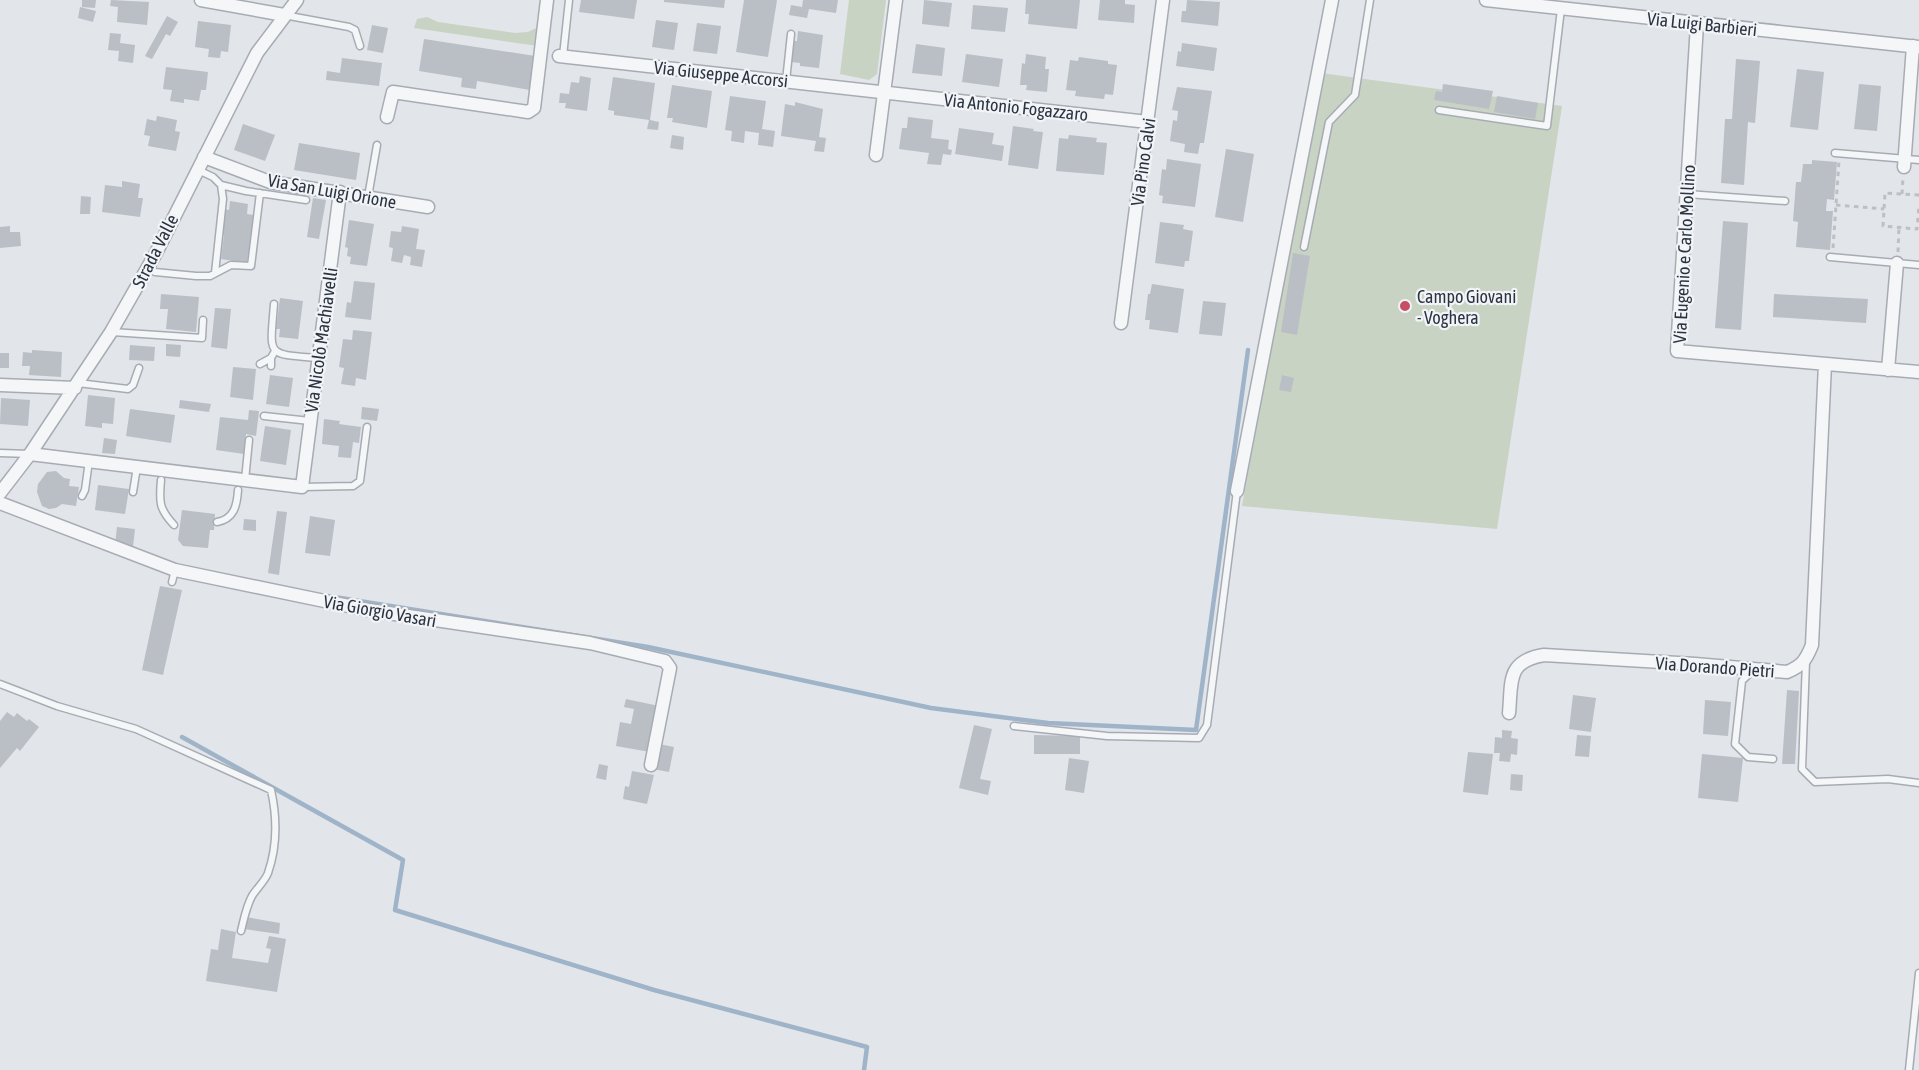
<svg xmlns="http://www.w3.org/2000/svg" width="1919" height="1070" viewBox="0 0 1919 1070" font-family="'Asap Condensed',sans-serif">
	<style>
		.green { fill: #c8d3c4 }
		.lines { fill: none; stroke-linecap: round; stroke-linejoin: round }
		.stream { stroke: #9fb4c8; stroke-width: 4.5 }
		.building { fill: #babfc6 }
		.service-casing { stroke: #a7acb4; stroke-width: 9 }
		.minor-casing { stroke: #a7acb4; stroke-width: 15 }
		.path { stroke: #bcc0c5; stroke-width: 3; stroke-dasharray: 4.5 4.5; stroke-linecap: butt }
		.service { stroke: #f5f6f8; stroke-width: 6 }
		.minor { stroke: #f5f6f8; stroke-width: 12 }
		.poi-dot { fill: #c74f64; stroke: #f2f4f7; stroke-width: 2 }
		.labels { text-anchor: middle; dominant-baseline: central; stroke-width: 4.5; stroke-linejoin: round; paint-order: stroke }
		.street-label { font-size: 18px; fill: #2b3441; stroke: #f2f4f7 }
		.poi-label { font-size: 18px; fill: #2b3441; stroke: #f2f4f7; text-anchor: start }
	</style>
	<rect width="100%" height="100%" fill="#e2e5ea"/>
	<path class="green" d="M 849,0 L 886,0 L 877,74 L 869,80 L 840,74 Z
		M 427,17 L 438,22 L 515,33 L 528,32 L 540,26 L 538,46 L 414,28 L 417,19 Z
		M 1321,73 L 1562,106 L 1497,529 L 1242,506 Z"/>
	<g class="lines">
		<path class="stream" d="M 328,596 L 648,647 L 931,708 L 1048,723 L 1196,730 L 1248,350
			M 182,737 L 403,860 L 395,910 L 654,990 L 867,1047 L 864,1070"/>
	</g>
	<path class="building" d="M 82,0 L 96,0 L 95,8 L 82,7 Z
		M 111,0 L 149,2 L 147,25 L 117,22 L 118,7 L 110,6 Z
		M 581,0 L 637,0 L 634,19 L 579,12 Z
		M 664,0 L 725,0 L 724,8 L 664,2 Z
		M 744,0 L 777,0 L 768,57 L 736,52 Z
		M 803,0 L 838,0 L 836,13 L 809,9 L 807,18 L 789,15 L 791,5 L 802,7 Z
		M 924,0 L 952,3 L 949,27 L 922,24 Z
		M 1026,0 L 1080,0 L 1077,29 L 1028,24 L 1029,14 L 1025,14 Z
		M 1100,0 L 1125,0 L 1125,4 L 1135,5 L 1134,23 L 1098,20 Z
		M 1187,0 L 1220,2 L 1218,26 L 1181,22 L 1182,11 L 1186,11 Z
		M 973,5 L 1008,8 L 1005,32 L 971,29 Z
		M 80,7 L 96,11 L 93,22 L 78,18 Z
		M 167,16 L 178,22 L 170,36 L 166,34 L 152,59 L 145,56 Z
		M 656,20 L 678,23 L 674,50 L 652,47 Z
		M 198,21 L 231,25 L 228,52 L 221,51 L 220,58 L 208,57 L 209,49 L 195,47 Z
		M 697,23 L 721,26 L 717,54 L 693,51 Z
		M 372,25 L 388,28 L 383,53 L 367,50 Z
		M 798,31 L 823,35 L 819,68 L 800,66 L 800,63 L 791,62 L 794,41 L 797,41 Z
		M 110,33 L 121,34 L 120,43 L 135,45 L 133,63 L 118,61 L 119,51 L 108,50 Z
		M 424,39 L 535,56 L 530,90 L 477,81 L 476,89 L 461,87 L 462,78 L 419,71 Z
		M 1182,43 L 1217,48 L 1214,71 L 1176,66 L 1178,51 L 1181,52 Z
		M 916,44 L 945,48 L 942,76 L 912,73 Z
		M 966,54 L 1003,59 L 999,87 L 962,82 Z
		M 1026,54 L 1046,57 L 1045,69 L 1049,69 L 1047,92 L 1026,90 L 1027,85 L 1020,85 L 1022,63 L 1025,64 Z
		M 1079,57 L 1108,61 L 1108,64 L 1117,65 L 1113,95 L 1105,94 L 1104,99 L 1075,96 L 1076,91 L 1066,90 L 1070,60 L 1078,61 Z
		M 342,58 L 382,63 L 379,86 L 326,80 L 327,71 L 340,73 Z
		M 1736,59 L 1760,61 L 1755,123 L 1748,122 L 1744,185 L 1721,183 L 1725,119 L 1732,119 Z
		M 166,67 L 208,72 L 206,90 L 201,90 L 199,101 L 184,99 L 184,103 L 170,101 L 172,90 L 163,89 Z
		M 1797,69 L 1824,72 L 1818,130 L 1790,127 Z
		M 580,76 L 591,78 L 587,111 L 565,108 L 566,103 L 559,103 L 560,93 L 569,94 L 571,82 L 579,83 Z
		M 613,77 L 655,83 L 650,120 L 659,122 L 658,130 L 647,129 L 649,120 L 614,115 L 614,111 L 608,110 Z
		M 1443,84 L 1493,91 L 1489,109 L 1434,100 L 1436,91 L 1442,92 Z
		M 1859,84 L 1881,86 L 1877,131 L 1854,129 Z
		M 672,85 L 712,91 L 707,128 L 672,122 L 673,118 L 667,118 Z
		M 1177,87 L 1212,91 L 1204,143 L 1200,143 L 1198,154 L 1184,152 L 1185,144 L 1170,141 L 1173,120 L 1177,121 L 1178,111 L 1172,110 Z
		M 730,96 L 766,101 L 762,129 L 775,131 L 773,147 L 758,145 L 759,133 L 745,131 L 744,143 L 731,141 L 732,131 L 725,130 Z
		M 1497,96 L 1538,103 L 1535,119 L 1494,112 Z
		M 795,102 L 823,109 L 819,137 L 826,138 L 824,152 L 814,151 L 816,141 L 781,136 L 785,104 L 795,106 Z
		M 157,116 L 177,120 L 175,131 L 180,132 L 176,151 L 148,146 L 150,136 L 144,135 L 147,119 L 156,121 Z
		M 908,117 L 933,120 L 931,138 L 949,140 L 948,149 L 952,150 L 951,155 L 943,154 L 941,165 L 927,164 L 929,153 L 899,149 L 902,128 L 907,128 Z
		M 243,124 L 275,135 L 265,161 L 234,150 Z
		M 1013,126 L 1034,129 L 1033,131 L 1043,132 L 1038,169 L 1008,165 Z
		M 959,128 L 994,133 L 992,144 L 1004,146 L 1002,161 L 955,154 Z
		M 672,135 L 684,137 L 683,150 L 670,148 Z
		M 1069,135 L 1097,138 L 1096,142 L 1107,143 L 1104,175 L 1056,171 L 1059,138 L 1068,139 Z
		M 299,143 L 360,153 L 356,180 L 294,170 Z
		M 1226,149 L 1254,154 L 1243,222 L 1215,217 Z
		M 1167,159 L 1201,164 L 1195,207 L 1162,203 L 1163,196 L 1159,195 L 1162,169 L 1166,170 Z
		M 1812,160 L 1837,162 L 1834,200 L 1827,199 L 1826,211 L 1833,211 L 1830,250 L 1796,247 L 1798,222 L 1793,221 L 1796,182 L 1801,182 L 1803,164 L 1812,164 Z
		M 122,181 L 140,184 L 138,198 L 143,198 L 140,217 L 102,212 L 105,185 L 122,187 Z
		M 81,196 L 91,197 L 90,214 L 80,214 Z
		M 313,198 L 326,200 L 319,239 L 307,237 Z
		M 230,201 L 248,204 L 247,214 L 254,215 L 247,263 L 221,259 L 224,235 L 221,234 L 224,209 L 229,210 Z
		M 349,220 L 374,224 L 367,266 L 350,264 L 351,257 L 347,256 L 348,248 L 345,247 Z
		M 1723,221 L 1748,223 L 1741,330 L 1715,328 Z
		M 1160,222 L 1184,225 L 1183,229 L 1193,231 L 1189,261 L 1185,261 L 1184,267 L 1155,263 Z
		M 10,226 L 10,232 L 20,232 L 21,246 L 0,248 L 0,227 Z
		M 402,226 L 419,229 L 416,249 L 425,250 L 422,267 L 410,265 L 411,257 L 404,255 L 402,263 L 391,261 L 393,248 L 389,247 L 391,231 L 401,232 Z
		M 1293,253 L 1310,256 L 1297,335 L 1281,332 Z
		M 354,281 L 375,283 L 371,320 L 345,317 L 347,302 L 351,303 Z
		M 1152,284 L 1184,289 L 1178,333 L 1149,329 L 1150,320 L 1145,320 L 1148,294 L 1150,294 Z
		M 161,294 L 199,297 L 196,332 L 166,329 L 168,309 L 160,309 Z
		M 1774,294 L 1868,299 L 1866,323 L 1773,317 Z
		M 280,298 L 303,301 L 298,339 L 279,337 L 280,329 L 276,329 Z
		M 1203,301 L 1226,303 L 1222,336 L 1199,334 Z
		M 215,308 L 231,309 L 227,349 L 211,347 Z
		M 353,330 L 372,332 L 366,380 L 356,378 L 355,386 L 341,384 L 344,368 L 339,367 L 343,339 L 352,340 Z
		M 166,344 L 181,345 L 180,357 L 166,356 Z
		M 130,345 L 155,347 L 154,361 L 129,360 Z
		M 32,350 L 62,352 L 61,377 L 29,375 L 30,366 L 22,366 L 23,352 L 32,353 Z
		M 0,353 L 9,353 L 9,368 L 0,368 Z
		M 233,367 L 256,369 L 253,400 L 230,397 Z
		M 270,375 L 293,378 L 289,407 L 266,404 Z
		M 1282,375 L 1294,378 L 1291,392 L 1279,390 Z
		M 88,395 L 115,398 L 113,424 L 102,423 L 102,428 L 85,426 Z
		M 1,398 L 30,400 L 28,426 L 0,424 Z
		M 180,400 L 211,404 L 209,412 L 179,408 Z
		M 362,407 L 379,409 L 377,421 L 361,419 Z
		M 130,409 L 175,415 L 171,443 L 126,436 Z
		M 249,410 L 259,411 L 256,436 L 246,434 L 244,454 L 216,450 L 220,417 L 248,420 Z
		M 324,419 L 340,421 L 339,424 L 361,427 L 359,443 L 353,442 L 351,458 L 338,457 L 339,446 L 322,444 Z
		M 265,426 L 291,430 L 286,465 L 260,461 Z
		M 104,438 L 117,440 L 115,454 L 102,453 Z
		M 56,471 L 64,478 L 70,479 L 69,486 L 79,487 L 76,506 L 62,504 L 56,508 L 49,509 L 42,506 L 37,492 L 38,484 L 47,472 Z
		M 98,485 L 129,489 L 125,514 L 95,510 Z
		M 182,510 L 215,514 L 214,530 L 210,530 L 208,548 L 183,546 L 178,540 Z
		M 277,511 L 287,512 L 279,575 L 268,573 Z
		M 310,516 L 335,520 L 330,556 L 305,553 Z
		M 244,519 L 256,520 L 256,531 L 243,530 Z
		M 117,527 L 135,529 L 133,547 L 115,545 Z
		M 160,586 L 182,590 L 163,675 L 142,670 Z
		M 1787,690 L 1799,691 L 1795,764 L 1782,764 Z
		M 1573,695 L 1596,698 L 1591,732 L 1569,729 Z
		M 626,699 L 659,706 L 650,752 L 616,746 L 620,722 L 631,724 L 634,709 L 624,707 Z
		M 1705,700 L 1731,702 L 1728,736 L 1703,734 Z
		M 7,712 L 14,717 L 17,713 L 27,721 L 29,719 L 39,727 L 20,751 L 17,748 L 0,768 L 0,721 Z
		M 974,725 L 992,729 L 980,779 L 991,781 L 988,795 L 959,788 Z
		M 1502,730 L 1512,731 L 1511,738 L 1518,739 L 1517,755 L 1511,754 L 1510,762 L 1499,761 L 1500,753 L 1494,753 L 1495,737 L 1502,738 Z
		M 1034,735 L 1080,736 L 1080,754 L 1034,754 Z
		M 1577,735 L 1591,736 L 1589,757 L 1575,756 Z
		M 659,744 L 674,747 L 669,772 L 653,769 Z
		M 1468,752 L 1493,754 L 1488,795 L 1463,792 Z
		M 1702,754 L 1743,758 L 1738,802 L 1698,798 Z
		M 1069,758 L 1089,761 L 1084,793 L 1065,790 Z
		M 599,764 L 608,766 L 606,780 L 596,778 Z
		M 632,771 L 654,775 L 647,804 L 623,799 L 625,786 L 629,787 Z
		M 1511,774 L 1523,775 L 1522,791 L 1510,790 Z
		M 246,917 L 280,923 L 279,934 L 244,929 Z
		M 221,929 L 236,932 L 232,958 L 268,963 L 271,949 L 266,948 L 269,936 L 286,939 L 277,992 L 206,981 L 211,949 L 218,950 Z"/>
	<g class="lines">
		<defs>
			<path id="service" d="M 284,15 L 349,27 L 355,30 L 360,46
				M 563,56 L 569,0
				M 786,81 L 791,34
				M 1439,110 L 1547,126 L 1561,9
				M 1835,153 L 1919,160
				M 198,170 L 213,177 L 221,185 L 223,199 L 215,273
				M 221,185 L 246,191 L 306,200
				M 1687,194 L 1785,201
				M 368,197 L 377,145
				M 1304,247 L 1329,122 L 1355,95 L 1370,0
				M 1830,257 L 1919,265
				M 147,268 L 155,272 L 196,276 L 210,276 L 231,265 L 251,266 L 260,193
				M 274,304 C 270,357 265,354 318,358
				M 112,332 L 202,338 L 203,320
				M 260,364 L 271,358
				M 271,366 L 271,358 L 275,351
				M 78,383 L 128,389 L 133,385 L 139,368
				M 264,416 L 310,421
				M 0,453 L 30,454
				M 161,480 C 159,502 159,509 174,525
				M 245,480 L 249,440
				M 302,487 L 353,486 L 360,481 L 367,427
				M 133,492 L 137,467
				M 82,496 L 85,490 L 89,461
				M 217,522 C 234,519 237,506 238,490
				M 172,582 L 175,570
				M 1806,661 L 1802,769 L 1815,782 L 1888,779 L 1919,783
				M 1753,670 L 1742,681 L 1735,744 L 1748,757 L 1773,759
				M 0,684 L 57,706 L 136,729 L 271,790 C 277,817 277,847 268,873 C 265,881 257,888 252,896 C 246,907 244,919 241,931
				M 1014,726 L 1107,736 L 1199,738 L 1207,725 L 1237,491
				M 1909,1070 L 1919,973"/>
			<path id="minor" d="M 201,0 L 284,15
				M 1486,0 L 1919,47
				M 1697,24 L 1677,351 L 1919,372
				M 559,56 L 1148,122
				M 387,117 L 393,92 L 528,112 L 534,108 L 547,0
				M 876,155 L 896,0
				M 204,157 L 270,182 L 428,207
				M 1904,167 L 1913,46
				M 1121,323 L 1163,0
				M 1888,370 L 1897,263
				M 0,385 L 75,388
				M 30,454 L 302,487 L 340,192
				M 1237,491 L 1332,0
				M 0,493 L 30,454 L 111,332 L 156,253 L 257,53 L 297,0
				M 0,503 L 175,570 L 368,610 L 590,643 L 665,661 L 670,668 L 651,765
				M 1509,713 C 1512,682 1506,661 1544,655 L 1695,664 L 1787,672 C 1802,666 1806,660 1812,645 L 1825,364"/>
		</defs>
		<use href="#service" class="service-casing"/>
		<use href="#minor" class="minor-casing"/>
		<path class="path" d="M 1902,194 L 1903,178
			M 1919,195 L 1885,193 L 1883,226 L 1917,229 L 1919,206
			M 1836,205 L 1884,209
			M 1833,248 L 1839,161
			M 1898,252 L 1899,227"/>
		<use href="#service" class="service"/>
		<use href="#minor" class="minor"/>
	</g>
	<circle class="poi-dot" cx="1405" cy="306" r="6"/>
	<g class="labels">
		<g class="street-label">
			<text transform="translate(1702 24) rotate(6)">Via Luigi Barbieri</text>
			<text transform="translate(721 74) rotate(6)">Via Giuseppe Accorsi</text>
			<text transform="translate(1016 107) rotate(6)">Via Antonio Fogazzaro</text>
			<text transform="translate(1143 162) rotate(-82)">Via Pino Calvi</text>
			<text transform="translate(332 191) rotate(10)">Via San Luigi Orione</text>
			<text transform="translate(155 251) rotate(-63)">Strada Valle</text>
			<text transform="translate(1684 254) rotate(-87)">Via Eugenio e Carlo Mollino</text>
			<text transform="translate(321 340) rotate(-82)">Via Nicolò Machiavelli</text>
			<text transform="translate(380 611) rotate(10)">Via Giorgio Vasari</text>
			<text transform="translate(1715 667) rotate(4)">Via Dorando Pietri</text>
		</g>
		<g class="poi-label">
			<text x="1417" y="296">Campo Giovani<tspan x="1417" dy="21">- Voghera</tspan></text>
		</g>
	</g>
</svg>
